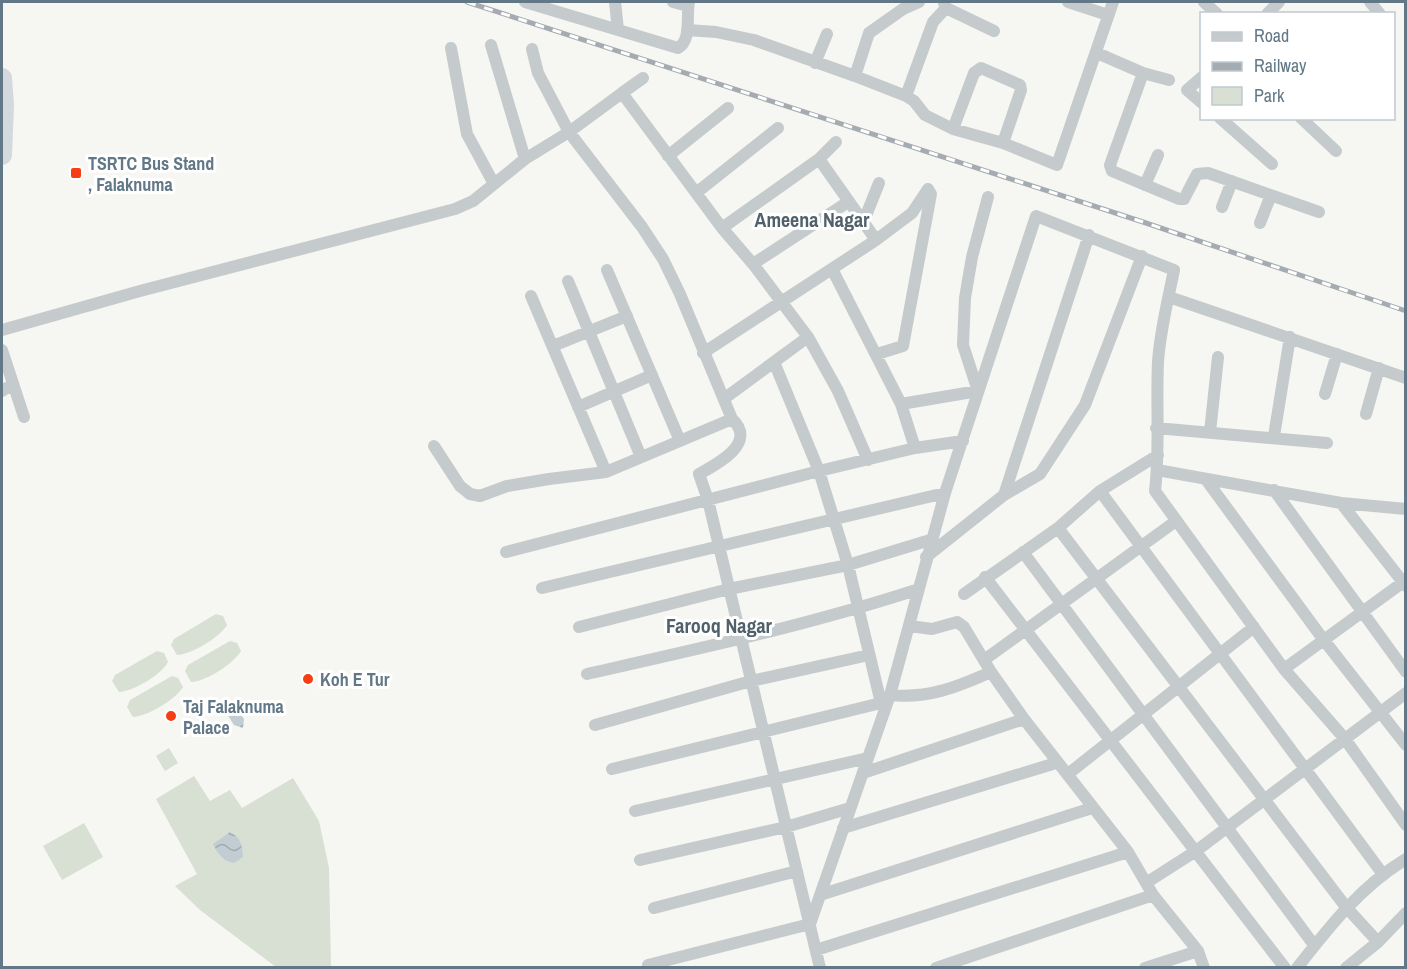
<svg xmlns="http://www.w3.org/2000/svg" width="1407" height="969" viewBox="0 0 1407 969" font-family="'Archivo Narrow',sans-serif">
	<style>
		.green { fill: #d8dfd3 }
		.water { fill: url(#water-waves) }
		.lines { fill: none; stroke-linecap: round; stroke-linejoin: round }
		.minor { stroke: #c5cacd; stroke-width: 12 }
		.trunk { stroke: #d3d9dd; stroke-width: 20 }
		.rail-casing { stroke: #a5acb1; stroke-width: 5 }
		.rail { stroke: #fff; stroke-width: 3; stroke-dasharray: 9; stroke-linecap: butt }
		.poi-dot { fill: #f53e14; stroke: #fff; stroke-width: 2 }
		.labels { text-anchor: middle; dominant-baseline: central; stroke-width: 6; stroke-linejoin: round; paint-order: stroke }
		.poi-label { font-size: 18px; font-weight: bold; fill: #627887; stroke: #fff; text-anchor: start }
		.neighbourhood-label { font-size: 20px; font-weight: bold; fill: #51616b; stroke: #fff }
	</style>
	<defs>
		<pattern id="water-waves" width="16" height="10" patternUnits="userSpaceOnUse" patternTransform="scale(1.5)"><rect width="16" height="10" fill="#c1cdd2"/><path d="M0 5q4-4 8 0t8 0" fill="none" stroke="#a0abb0"/></pattern>
	</defs>
	<rect width="100%" height="100%" fill="#f6f6f2"/>
	<path class="green" d="M 216,614 L 223,616 L 227,625 C 219,638 192,654 177,655 L 171,645 L 174,639 Z
		M 230,641 L 237,643 L 241,651 C 233,664 207,681 191,682 L 185,671 L 188,665 Z
		M 157,651 L 164,653 L 168,662 C 161,675 134,691 119,692 L 112,681 L 115,675 Z
		M 172,676 L 178,678 L 183,687 C 175,700 148,716 133,717 L 127,707 L 130,700 Z
		M 169,748 L 178,763 L 165,771 L 156,756 Z
		M 194,776 L 210,801 L 230,790 L 242,808 L 293,778 L 319,821 L 329,868 L 331,967 L 276,967 L 200,910 L 175,886 L 197,874 L 156,799 Z
		M 84,823 L 103,857 L 62,880 L 43,846 Z"/>
	<path class="water" d="M 226,702 L 233,703 L 244,719 L 243,728 L 234,725 L 224,709 Z
		M 230,832 C 241,838 242,844 243,857 L 234,863 C 223,861 218,854 213,844 Z"/>
	<g class="lines">
		<path class="minor" d="M 525,2 L 678,48 C 692,40 686,16 689,2
			M 615,2 L 618,30
			M 673,2 L 688,6
			M 1068,2 L 1108,15
			M 1204,2 L 1217,14
			M 1370,2 L 1380,14
			M 944,3 L 946,8 L 994,31
			M 1267,14 L 1279,2
			M 687,30 L 716,32 L 754,40 L 855,76 L 906,96 L 914,101 L 925,115 L 953,129 L 1003,143 L 1057,165 L 1113,2
			M 491,45 L 525,159
			M 451,48 L 467,134 L 494,184
			M 532,49 L 538,73 L 569,132 L 622,93 L 722,228 L 753,264 L 808,337 L 838,391 L 868,460
			M 1097,53 L 1143,73 L 1169,80
			M 815,63 L 827,34
			M 1143,73 L 1110,165 L 1112,171 L 1179,199 L 1184,199 L 1197,174 L 1208,173 L 1319,212
			M 855,76 L 869,33 L 903,9 L 919,2
			M 1202,77 L 1187,90 L 1202,103
			M 622,93 L 643,78
			M 906,96 L 933,22 L 946,8
			M 1220,118 L 1272,164
			M 1301,118 L 1336,151
			M 953,129 L 974,73 L 981,68 L 1020,85 L 1021,90 L 1003,143
			M 668,156 L 728,108
			M 819,159 L 876,240
			M 1145,185 L 1158,155
			M 696,193 L 778,128
			M 1222,207 L 1232,181
			M 863,223 L 879,183
			M 1260,223 L 1271,195
			M 722,228 L 819,159 L 836,142
			M 753,264 L 848,202
			M 832,269 L 901,404 L 915,448
			M 607,270 L 680,441
			M 568,281 L 641,457
			M 531,296 L 606,472
			M 1169,297 L 1406,378
			M 2,330 L 140,291 L 455,209 L 473,201 L 525,159 L 569,132 L 642,227 L 663,259 L 680,294 L 732,419 C 758,443 717,464 699,474 L 708,500 L 820,968
			M 553,346 L 627,316
			M 2,350 L 24,417
			M 703,353 L 876,240 L 912,213 L 928,189 L 931,194 L 903,346 L 877,354
			M 774,362 L 819,471 L 848,565 L 881,703
			M 2,391 L 13,384
			M 1325,394 L 1337,354
			M 725,398 L 808,337
			M 901,404 L 978,391 L 963,345 L 965,298 L 972,257 L 988,197
			M 578,407 L 652,375
			M 1366,414 L 1379,368
			M 1156,428 L 1327,443
			M 1210,432 L 1218,357
			M 1274,436 L 1290,337
			M 434,446 L 460,486 L 470,494 L 480,496 L 507,486 L 549,479 L 606,472 L 732,419
			M 1157,470 L 1341,503 L 1406,509
			M 1207,481 L 1323,639 L 1406,745
			M 1274,490 L 1406,672
			M 1100,491 L 1382,873
			M 1004,495 L 1040,474 L 1085,405 L 1142,256
			M 1341,503 L 1406,586
			M 1058,528 L 1346,907 L 1378,942
			M 506,552 L 819,471 L 915,448 L 963,441
			M 1023,552 L 1314,945
			M 926,557 L 1004,495 L 1089,235
			M 985,577 L 1285,968
			M 542,588 L 945,493
			M 964,594 L 1058,528 L 1100,491 L 1158,455
			M 910,626 L 932,629 L 957,622 L 964,627 L 991,672 L 1024,719 L 1128,852 L 1153,895 L 1198,951 L 1204,968
			M 579,627 L 729,589 L 848,565 L 930,540
			M 984,660 L 1176,521
			M 1284,669 L 1406,580
			M 587,674 C 698,649 808,625 916,590
			M 890,695 C 928,699 957,687 991,672
			M 595,725 L 751,681 L 869,655
			M 612,769 L 881,703 L 885,707
			M 863,773 L 1024,719
			M 1068,774 L 1254,627
			M 635,811 L 868,758
			M 843,828 L 1056,763
			M 640,860 L 786,827 L 850,808
			M 1146,883 L 1196,851 L 1406,693
			M 820,895 L 1092,808
			M 654,908 L 797,871
			M 816,950 L 1128,852
			M 648,965 L 810,924 L 890,695 L 945,493 L 1036,216 L 1174,270 C 1168,300 1160,331 1158,362 C 1156,405 1160,448 1155,491 L 1284,669 L 1345,739 L 1406,825
			M 936,968 L 1153,895
			M 1145,968 L 1198,951
			M 1297,968 C 1329,927 1361,886 1406,859
			M 1346,968 L 1378,942 L 1406,913"/>
		<path class="trunk" d="M 2,78 L 4,105 L 2,155"/>
		<defs>
			<path id="rail" d="M 467,2 L 1143,222 L 1406,311"/>
		</defs>
		<use href="#rail" class="rail-casing"/>
		<use href="#rail" class="rail"/>
	</g>
	<g class="poi-dot">
		<rect x="70" y="167" width="12" height="12" rx="3"/>
		<circle cx="308" cy="679" r="6"/>
		<circle cx="171" cy="716" r="6"/>
	</g>
	<g class="labels">
		<g class="poi-label">
			<text x="88" y="163">TSRTC Bus Stand<tspan x="88" dy="21">, Falaknuma</tspan></text>
			<text x="320" y="679">Koh E Tur</text>
			<text x="183" y="706">Taj Falaknuma<tspan x="183" dy="21">Palace</tspan></text>
		</g>
		<g class="neighbourhood-label">
			<text x="812" y="219">Ameena Nagar</text>
			<text x="719" y="625">Farooq Nagar</text>
		</g>
	</g>
	<rect width="1407" height="969" fill="none" stroke="#627887" stroke-width="6"/>
	<rect x="1200" y="12" width="195" height="108" fill="#ffffff" stroke="#c0c9cf" stroke-width="1.5"/>
	<rect x="1212" y="32" width="30" height="9" fill="#c5cacd" stroke="#c0c9cf" stroke-width="1.5"/>
	<text x="1254" y="42" font-size="18" fill="#627887">Road</text>
	<rect x="1212" y="62" width="30" height="9" fill="#a5acb1" stroke="#c0c9cf" stroke-width="1.5"/>
	<text x="1254" y="72" font-size="18" fill="#627887">Railway</text>
	<rect x="1212" y="87" width="30" height="18" fill="#d8dfd3" stroke="#c0c9cf" stroke-width="1.5"/>
	<text x="1254" y="102" font-size="18" fill="#627887">Park</text>
</svg>
